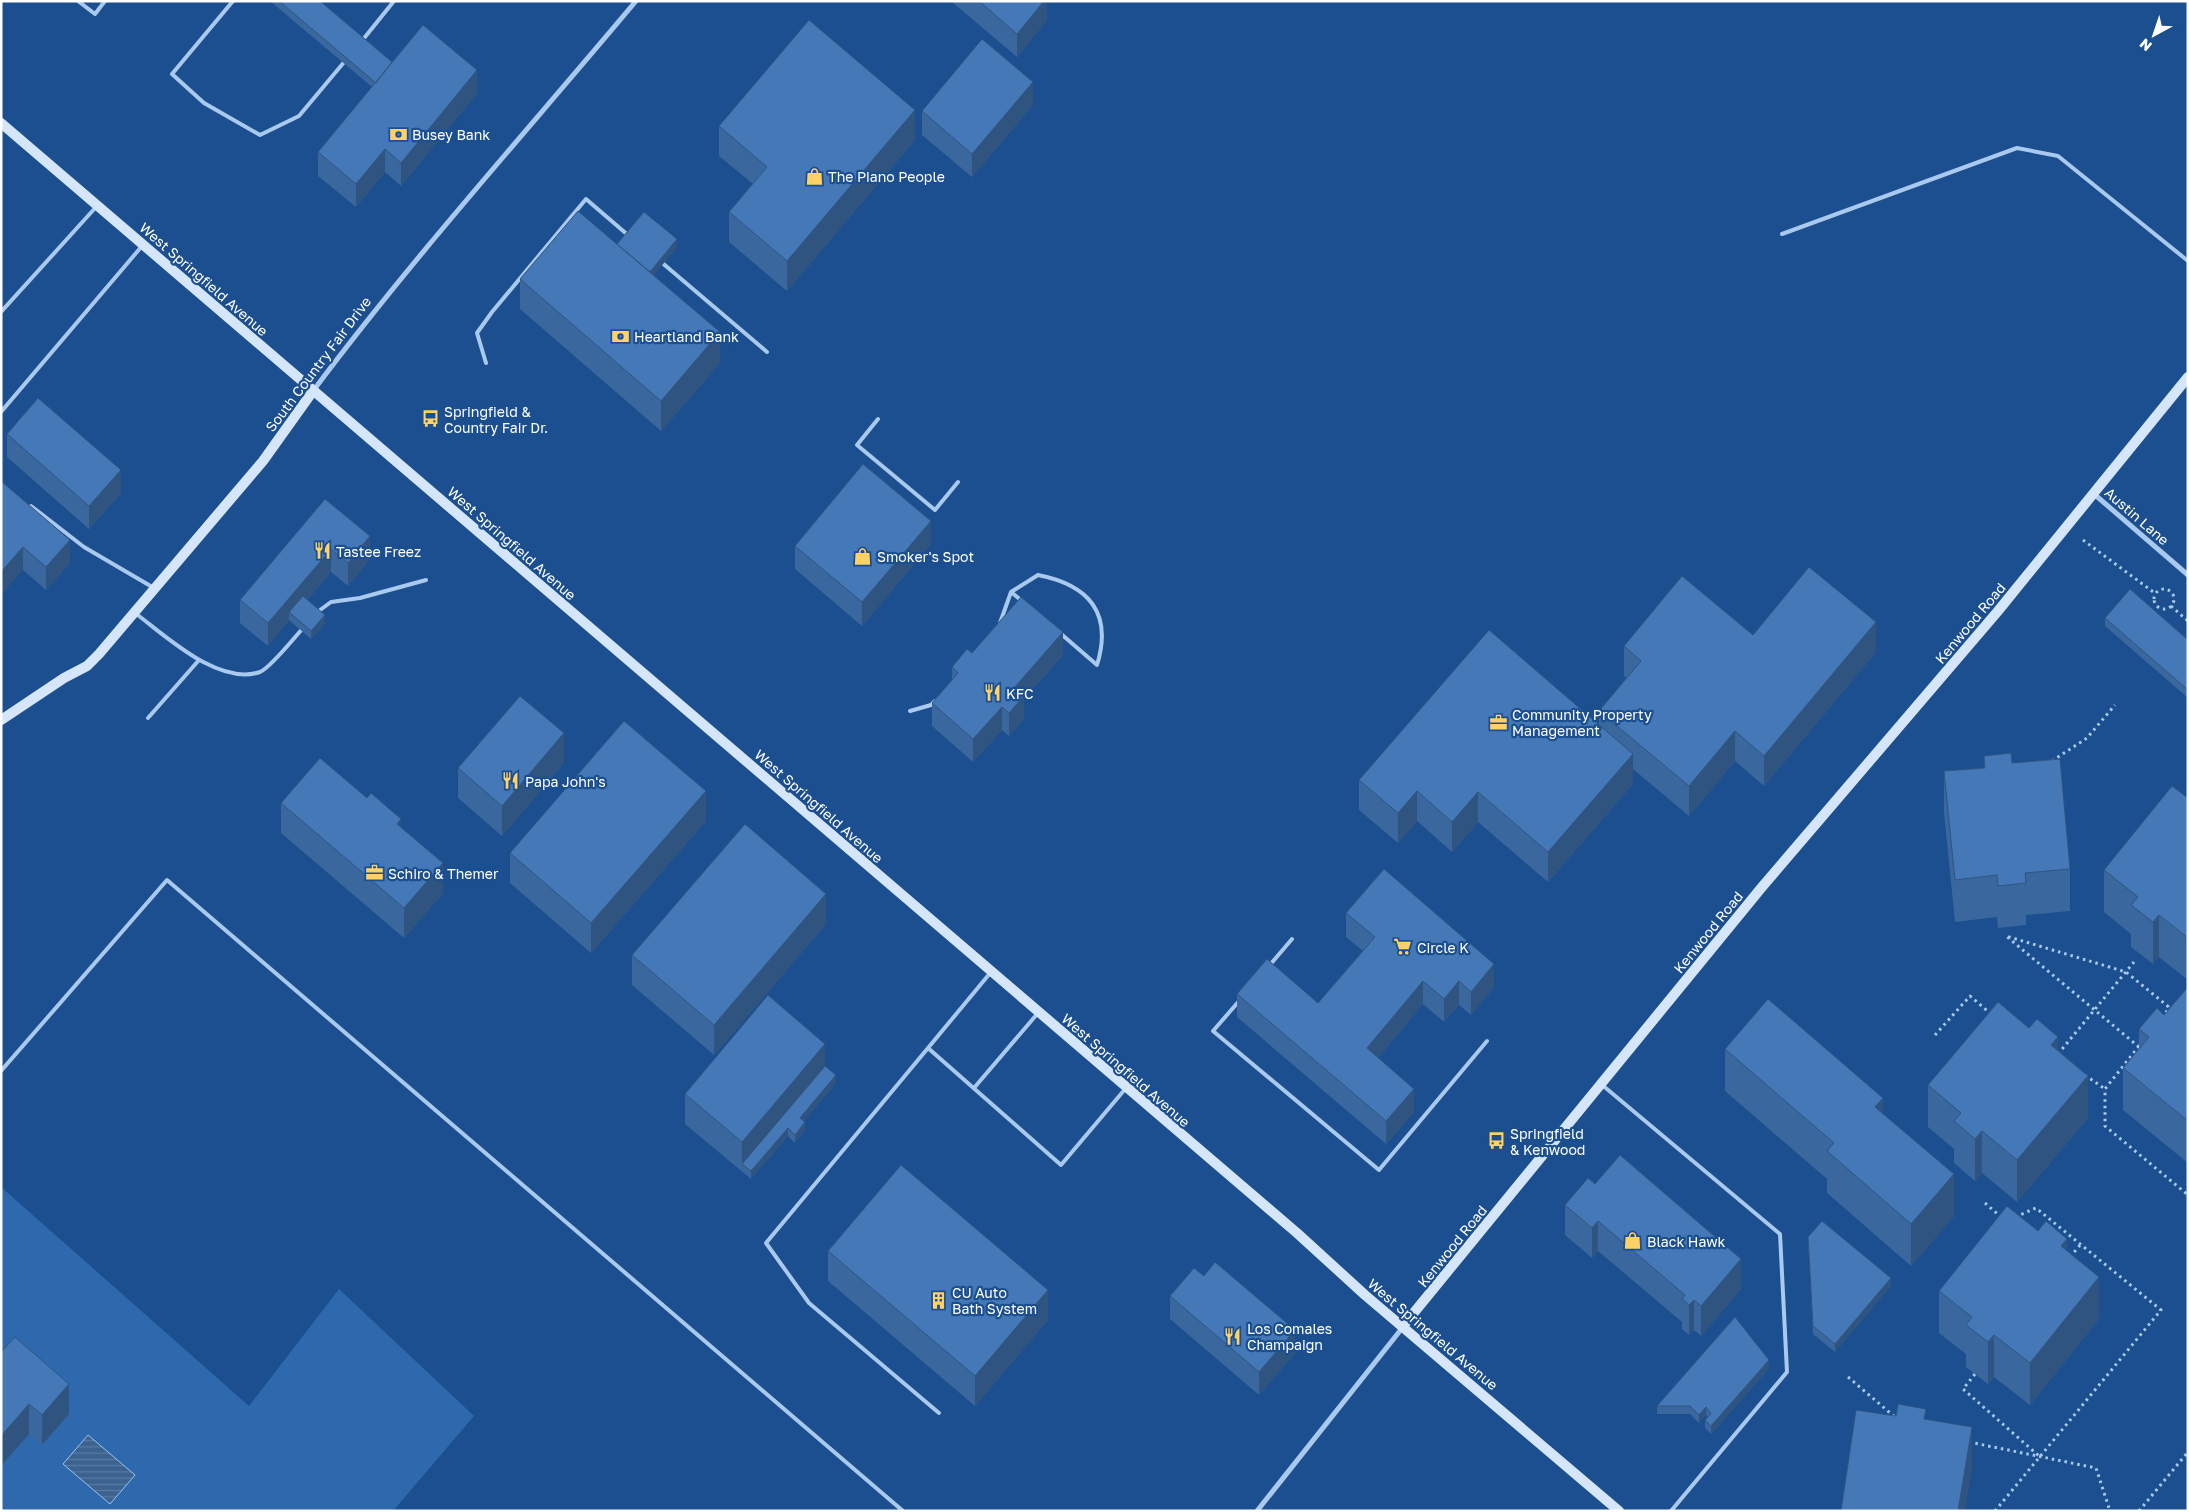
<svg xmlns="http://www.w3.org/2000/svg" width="2189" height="1512" viewBox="0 0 2189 1512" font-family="'Golos Text',sans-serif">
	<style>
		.park { fill: #2e69ad }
		.water { fill: url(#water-rules); stroke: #9cc4f0 }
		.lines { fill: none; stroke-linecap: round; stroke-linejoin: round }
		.path { stroke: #a9c9ee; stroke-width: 3; stroke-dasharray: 2.5 4; stroke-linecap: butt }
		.lane { stroke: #a9c9ee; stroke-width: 4 }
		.street { stroke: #a9c9ee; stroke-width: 5 }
		.secondary { stroke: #d6e6fa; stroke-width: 10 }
		.wall { fill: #3a679d }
		.shaded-wall { fill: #305480 }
		.building { fill: #4478b7; stroke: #305480 }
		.labels { text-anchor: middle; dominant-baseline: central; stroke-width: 4.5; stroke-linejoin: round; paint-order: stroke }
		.poi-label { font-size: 14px; fill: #fff; stroke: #1b4f8f; text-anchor: start }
		.street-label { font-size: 14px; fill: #fff; stroke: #1b4f8f }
	</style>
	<defs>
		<pattern id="water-rules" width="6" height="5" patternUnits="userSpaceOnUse" patternTransform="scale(1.25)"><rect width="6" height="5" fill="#3c6290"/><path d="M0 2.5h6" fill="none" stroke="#597aa1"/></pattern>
	</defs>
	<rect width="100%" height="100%" fill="#1b4f8f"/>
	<path class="park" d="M 1,1187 L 249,1406 L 339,1289 L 474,1416 L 393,1511 L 1,1511 Z"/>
	<path class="water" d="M 88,1435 L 135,1475 L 110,1504 L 63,1464 Z"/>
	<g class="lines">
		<path class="path" d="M 2083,540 L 2156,594
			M2154 599a10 10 0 1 1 20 0a10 10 0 1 1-20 0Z
			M 2171,606 L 2188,621
			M 2052,761 L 2087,738 L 2115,705
			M 2162,1018 L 2170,1007
			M 1935,1035 L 1970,996 L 1991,1014
			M 2139,1046 L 2105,1089 L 2105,1126 L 2188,1195
			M 2139,1047 L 2006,936 L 2126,972 L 2170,1008
			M 2058,1054 L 2134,962
			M 2085,1075 L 2105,1089
			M 1985,1203 L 2001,1217
			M 2070,1257 L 2081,1244
			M 1975,1374 L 1963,1389 L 2039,1456
			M 1848,1377 L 1896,1418
			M 1969,1442 L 2096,1468 L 2110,1511
			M 1995,1511 L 2161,1310 L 2036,1208 L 2015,1217
			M 2139,1511 L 2188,1452"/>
		<path class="lane" d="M 78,1 L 95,14 L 105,1
			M 233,1 L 172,74 L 204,103 L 260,135 L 299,116 L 345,61
			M 361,42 L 394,1
			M 1782,234 L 2017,148 L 2058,156 L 2188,261
			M 660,261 L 767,352
			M 1,312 L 96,207
			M 486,363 L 477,333 L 492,312 L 586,199 L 629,236
			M 1,412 L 142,246
			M 878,419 L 857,445 L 935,510 L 958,482
			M 31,506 L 84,547 L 154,588
			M 1011,592 L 1022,601
			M 135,613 C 166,636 218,686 260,672 C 270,668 295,637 303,628
			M 316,613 L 331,602 L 360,598 L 426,580
			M 1000,623 L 1011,592 L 1038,575 C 1089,585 1113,613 1097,665 L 1060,633
			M 910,711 L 931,705 L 935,701
			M 148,718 L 199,660
			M 1269,966 L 1292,939
			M 1240,1000 L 1213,1031 L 1379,1170 L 1487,1041
			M 928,1048 L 991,972
			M 1,1071 L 167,880 L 903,1511
			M 1601,1084 L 1780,1234 L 1787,1372 L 1671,1511
			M 974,1088 L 1038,1013
			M 939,1413 L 809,1303 L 766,1243 L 928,1048 L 1061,1165 L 1126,1088"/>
		<path class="street" d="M 313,391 C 414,256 528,130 636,1
			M 2094,494 L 2188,575
			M 1257,1511 L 1403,1327"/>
		<path class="secondary" d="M 1,123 L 1297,1233 L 1365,1295 L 1619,1511
			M 1,720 L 64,678 L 87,666 L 99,654 L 263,461 L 313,391
			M 1403,1326 L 1762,887 L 1998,611 L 2188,377"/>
	</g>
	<path class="wall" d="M 270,1 L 320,1 L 392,62 L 477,93 L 401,186 L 385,172 L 356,207 L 318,176 L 318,152 L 372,87 Z
		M 951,1 L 1047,1 L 1047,20 L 1017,57 Z
		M 1033,105 L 972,177 L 922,135 L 922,111 Z
		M 719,126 L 915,140 L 787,291 L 729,242 L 729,212 L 753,184 L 719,156 Z
		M 617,244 L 677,247 L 653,276 L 720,363 L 661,431 L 520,309 L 520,279 Z
		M 7,434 L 121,493 L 89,529 L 7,457 Z
		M 1,481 L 70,563 L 46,590 L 23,570 Z
		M 325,499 L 370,559 L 348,586 L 331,572 L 307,600 L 325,623 L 311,639 L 289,620 L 268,646 L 240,623 L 240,600 Z
		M 931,544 L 862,626 L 795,569 L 795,546 Z
		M 2105,618 L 2188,640 L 2188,698 L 2105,626 Z
		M 1753,635 L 1876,652 L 1764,786 L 1735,761 L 1689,816 L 1633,769 L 1633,784 L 1548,882 L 1478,822 L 1452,852 L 1417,821 L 1398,843 L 1359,810 L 1359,780 L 1599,725 L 1599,711 L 1626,678 L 1624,676 L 1624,646 Z
		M 972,653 L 1063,655 L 1024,699 L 1024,719 L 1009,736 L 1002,730 L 973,762 L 932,726 L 932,703 L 952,680 L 952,667 Z
		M 1984,756 L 2012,763 L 2070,869 L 2070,911 L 2026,915 L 2026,925 L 1998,928 L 1997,917 L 1955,922 L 1944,813 L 1944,771 L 1984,768 Z
		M 564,763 L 502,836 L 458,798 L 458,768 Z
		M 2188,798 L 2188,980 L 2159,957 L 2153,964 L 2131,947 L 2131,934 L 2104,912 L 2104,870 Z
		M 281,803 L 401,827 L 443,893 L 404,938 L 281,833 Z
		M 706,821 L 591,953 L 510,883 L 510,853 Z
		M 1346,913 L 1494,987 L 1471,1015 L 1459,1005 L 1444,1022 L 1423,1004 L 1378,1058 L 1414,1112 L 1386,1144 L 1237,1017 L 1237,994 L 1318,1003 L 1363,951 L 1346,937 Z
		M 826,924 L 714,1055 L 632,985 L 632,955 Z
		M 2188,987 L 2188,1163 L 2123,1110 L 2123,1068 L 2139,1048 L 2139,1029 L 2164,1015 Z
		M 2029,1028 L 2058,1050 L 2088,1118 L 2017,1202 L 1982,1173 L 1975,1181 L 1954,1163 L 1954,1149 L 1928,1127 L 1928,1085 Z
		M 1725,1049 L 1883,1113 L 1954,1216 L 1911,1266 L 1827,1193 L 1827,1179 L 1725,1091 Z
		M 825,1066 L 836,1083 L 804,1121 L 805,1130 L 795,1143 L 788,1136 L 751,1179 L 685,1124 L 685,1094 Z
		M 1595,1184 L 1741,1289 L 1701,1336 L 1694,1330 L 1689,1335 L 1682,1329 L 1682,1322 L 1598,1251 L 1592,1258 L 1565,1235 L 1565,1205 Z
		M 2038,1231 L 2067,1251 L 2099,1319 L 2030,1405 L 1994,1377 L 1988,1384 L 1975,1374 L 1966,1367 L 1966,1354 L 1939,1333 L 1939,1291 Z
		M 1808,1237 L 1891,1286 L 1835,1352 L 1813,1334 Z
		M 828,1251 L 1048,1320 L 975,1406 L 828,1281 Z
		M 1204,1276 L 1295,1353 L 1259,1395 L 1170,1319 L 1170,1296 Z
		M 1,1352 L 69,1414 L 42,1445 L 29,1434 Z
		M 1769,1368 L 1711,1434 L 1705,1428 L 1705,1420 L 1708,1417 L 1706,1415 L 1699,1423 L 1690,1414 L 1657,1414 L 1657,1406 Z"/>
	<path class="shaded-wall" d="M 1044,1 L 1047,1 L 1047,20 L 1017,57 L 1017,34 Z
		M 477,70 L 477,93 L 401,186 L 401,163 Z
		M 1033,82 L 1033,105 L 972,177 L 972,154 Z
		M 915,110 L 915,140 L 787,291 L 787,261 Z
		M 385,149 L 385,172 L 356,207 L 356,184 Z
		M 677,239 L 677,247 L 639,293 L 639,285 Z
		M 720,332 L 720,363 L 661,431 L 661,401 Z
		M 121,470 L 121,493 L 89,529 L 89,506 Z
		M 931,521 L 931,544 L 862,626 L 862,602 Z
		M 370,536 L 370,559 L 348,586 L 348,563 Z
		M 70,540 L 70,563 L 46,590 L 46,567 Z
		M 23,547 L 23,570 L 1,595 L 1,572 Z
		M 331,549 L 331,572 L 293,616 L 289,612 L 289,620 L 268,646 L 268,623 Z
		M 325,615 L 325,623 L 311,639 L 311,631 Z
		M 1876,622 L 1876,652 L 1764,786 L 1764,756 Z
		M 1063,632 L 1063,655 L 1024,699 L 1024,719 L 1009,736 L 1009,713 L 1015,687 Z
		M 1002,707 L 1002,730 L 973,762 L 973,739 Z
		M 1735,731 L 1735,761 L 1689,816 L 1689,786 Z
		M 564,733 L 564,763 L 502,836 L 502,806 Z
		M 1633,754 L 1633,784 L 1548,882 L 1548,852 Z
		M 706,791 L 706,821 L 591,953 L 591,923 Z
		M 1417,791 L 1417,821 L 1398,843 L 1398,813 Z
		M 1478,792 L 1478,822 L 1452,852 L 1452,822 Z
		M 401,819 L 401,849 L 397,824 Z
		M 443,863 L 443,893 L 404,938 L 404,908 Z
		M 826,894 L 826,924 L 714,1055 L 714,1025 Z
		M 2159,915 L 2159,957 L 2153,964 L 2153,922 Z
		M 1494,964 L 1494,987 L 1471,1015 L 1471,992 Z
		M 1423,981 L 1423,1004 L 1367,1071 L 1367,1048 Z
		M 1459,981 L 1459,1005 L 1444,1022 L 1444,999 Z
		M 2058,1037 L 2058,1079 L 2051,1045 Z
		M 825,1044 L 825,1074 L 742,1164 L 742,1142 Z
		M 836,1075 L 836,1083 L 800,1126 L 800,1118 Z
		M 2088,1076 L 2088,1118 L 2017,1202 L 2017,1160 Z
		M 1414,1089 L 1414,1112 L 1386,1144 L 1386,1121 Z
		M 1883,1098 L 1883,1140 L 1875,1107 Z
		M 805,1122 L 805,1130 L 795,1143 L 795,1135 Z
		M 788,1128 L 788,1136 L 751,1179 L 751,1171 Z
		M 1982,1131 L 1982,1173 L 1975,1181 L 1975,1139 Z
		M 1954,1174 L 1954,1216 L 1911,1266 L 1911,1224 Z
		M 1598,1221 L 1598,1251 L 1592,1258 L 1592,1228 Z
		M 2067,1239 L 2067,1281 L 2061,1246 Z
		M 1741,1259 L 1741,1289 L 1701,1336 L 1701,1306 Z
		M 2099,1277 L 2099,1319 L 2030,1405 L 2030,1363 Z
		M 1891,1278 L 1891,1286 L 1835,1352 L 1835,1344 Z
		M 1048,1290 L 1048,1320 L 975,1406 L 975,1376 Z
		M 1694,1300 L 1694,1330 L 1689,1335 L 1689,1305 Z
		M 1295,1330 L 1295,1353 L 1259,1395 L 1259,1372 Z
		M 1994,1335 L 1994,1377 L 1988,1384 L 1988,1342 Z
		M 1769,1360 L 1769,1368 L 1711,1434 L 1711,1426 Z
		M 69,1384 L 69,1414 L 42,1445 L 42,1415 Z
		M 29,1404 L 29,1434 L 1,1466 L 1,1436 Z
		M 1706,1407 L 1706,1415 L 1699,1423 L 1699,1415 Z
		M 1972,1427 L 1972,1469 L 1965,1511 L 1958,1511 Z"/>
	<path class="building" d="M 279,1 L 320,1 L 392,62 L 376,83 Z
		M 979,1 L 1044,1 L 1017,34 Z
		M 809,20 L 915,110 L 787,261 L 729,212 L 767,167 L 719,126 Z
		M 423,25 L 477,70 L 401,163 L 385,149 L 356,184 L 318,152 Z
		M 982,39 L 1033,82 L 972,154 L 922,111 Z
		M 578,211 L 720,332 L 661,401 L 520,279 Z
		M 644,212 L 677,239 L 650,272 L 617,244 Z
		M 38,398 L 121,470 L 89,506 L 7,434 Z
		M 863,464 L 931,521 L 862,602 L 795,546 Z
		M 1,481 L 70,540 L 46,567 L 23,547 L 1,572 Z
		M 325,499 L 370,536 L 348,563 L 331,549 L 268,623 L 240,600 Z
		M 1809,567 L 1876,622 L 1764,756 L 1735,731 L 1689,786 L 1599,711 L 1641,661 L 1624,646 L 1682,576 L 1753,635 Z
		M 2130,589 L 2188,640 L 2188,690 L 2105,618 Z
		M 303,596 L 325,615 L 311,631 L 289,612 Z
		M 1021,597 L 1063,632 L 1015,687 L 1024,696 L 1009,713 L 1002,707 L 973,739 L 932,703 L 958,673 L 952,667 L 967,649 L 972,653 Z
		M 1489,630 L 1633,754 L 1548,852 L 1478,792 L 1452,822 L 1417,791 L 1398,813 L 1359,780 Z
		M 520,696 L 564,733 L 502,806 L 458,768 Z
		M 624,721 L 706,791 L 591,923 L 510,853 Z
		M 2011,753 L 2012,763 L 2060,759 L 2070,869 L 2025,873 L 2026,883 L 1998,886 L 1997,875 L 1955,880 L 1944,771 L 1985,768 L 1984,756 Z
		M 320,758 L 367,798 L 371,793 L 401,819 L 397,824 L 443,863 L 404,908 L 281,803 Z
		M 2172,786 L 2188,798 L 2188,938 L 2159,915 L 2153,922 L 2131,905 L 2138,897 L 2104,870 Z
		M 745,824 L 826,894 L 714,1025 L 632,955 Z
		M 1384,869 L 1494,964 L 1471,992 L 1459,981 L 1444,999 L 1423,981 L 1367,1048 L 1414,1089 L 1386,1121 L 1237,994 L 1267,959 L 1318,1003 L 1375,937 L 1346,913 Z
		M 2188,987 L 2188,1121 L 2123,1068 L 2149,1037 L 2139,1029 L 2157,1008 L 2164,1015 Z
		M 768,995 L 825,1044 L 742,1142 L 685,1094 Z
		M 1768,999 L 1883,1098 L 1875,1107 L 1954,1174 L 1911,1224 L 1827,1151 L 1834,1143 L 1725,1049 Z
		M 1998,1002 L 2029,1028 L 2037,1019 L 2058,1037 L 2051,1045 L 2088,1076 L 2017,1160 L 1982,1131 L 1975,1139 L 1954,1121 L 1961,1113 L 1928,1085 Z
		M 825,1066 L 836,1075 L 800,1118 L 805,1122 L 795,1135 L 788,1128 L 751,1171 L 742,1164 Z
		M 1620,1155 L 1741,1259 L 1701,1306 L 1694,1300 L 1689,1305 L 1682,1299 L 1685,1295 L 1598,1221 L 1592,1228 L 1565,1205 L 1588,1178 L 1595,1184 Z
		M 901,1165 L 1048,1290 L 975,1376 L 828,1251 Z
		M 2007,1206 L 2038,1231 L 2046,1221 L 2067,1239 L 2061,1246 L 2099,1277 L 2030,1363 L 1994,1335 L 1988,1342 L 1975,1332 L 1966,1325 L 1972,1317 L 1939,1291 Z
		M 1822,1221 L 1891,1278 L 1835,1344 L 1813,1326 L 1808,1237 Z
		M 1215,1262 L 1295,1330 L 1259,1372 L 1170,1296 L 1194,1268 L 1204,1276 Z
		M 1735,1317 L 1769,1360 L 1711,1426 L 1705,1420 L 1711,1414 L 1706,1407 L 1699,1415 L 1690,1406 L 1657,1406 Z
		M 15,1337 L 69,1384 L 42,1415 L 29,1404 L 1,1436 L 1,1352 Z
		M 1898,1404 L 1926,1409 L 1924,1419 L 1972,1427 L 1958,1511 L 1841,1511 L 1856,1410 L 1896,1416 Z"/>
	<defs>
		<symbol id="bank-bare" viewBox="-9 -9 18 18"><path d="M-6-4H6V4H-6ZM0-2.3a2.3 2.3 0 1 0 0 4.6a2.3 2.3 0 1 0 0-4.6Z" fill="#ffd166" stroke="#1b4f8f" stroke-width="2.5" paint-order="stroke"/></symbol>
		<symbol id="shop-bare" viewBox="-9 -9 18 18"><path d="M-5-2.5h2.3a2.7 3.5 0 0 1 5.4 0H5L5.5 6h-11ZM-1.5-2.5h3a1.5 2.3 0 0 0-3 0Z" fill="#ffd166" stroke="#1b4f8f" stroke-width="2.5" paint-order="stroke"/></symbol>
		<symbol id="bus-bare" viewBox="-9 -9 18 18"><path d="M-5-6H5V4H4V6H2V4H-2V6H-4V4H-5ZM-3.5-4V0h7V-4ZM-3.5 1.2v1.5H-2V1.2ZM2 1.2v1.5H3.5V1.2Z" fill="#ffd166" stroke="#1b4f8f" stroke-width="2.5" paint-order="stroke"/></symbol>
		<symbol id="restaurant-bare" viewBox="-9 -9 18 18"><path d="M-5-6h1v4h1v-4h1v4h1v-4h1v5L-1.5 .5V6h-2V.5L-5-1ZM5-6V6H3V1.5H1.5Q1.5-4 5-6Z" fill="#ffd166" stroke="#1b4f8f" stroke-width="2.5" paint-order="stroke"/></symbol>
		<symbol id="office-bare" viewBox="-9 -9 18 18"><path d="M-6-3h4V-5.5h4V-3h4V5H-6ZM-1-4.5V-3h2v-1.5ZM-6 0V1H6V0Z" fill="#ffd166" stroke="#1b4f8f" stroke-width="2.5" paint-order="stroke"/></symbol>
		<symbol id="supermarket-bare" viewBox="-9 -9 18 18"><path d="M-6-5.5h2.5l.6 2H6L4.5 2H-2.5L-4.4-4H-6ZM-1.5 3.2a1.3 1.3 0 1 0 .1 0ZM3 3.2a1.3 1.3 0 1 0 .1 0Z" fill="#ffd166" stroke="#1b4f8f" stroke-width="2.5" paint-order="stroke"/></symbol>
		<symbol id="building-bare" viewBox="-9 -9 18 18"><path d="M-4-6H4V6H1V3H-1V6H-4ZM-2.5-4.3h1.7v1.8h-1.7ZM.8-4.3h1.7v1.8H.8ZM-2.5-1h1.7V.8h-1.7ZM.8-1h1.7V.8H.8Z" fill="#ffd166" stroke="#1b4f8f" stroke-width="2.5" paint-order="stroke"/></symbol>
	</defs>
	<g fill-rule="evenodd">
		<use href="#bank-bare" x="386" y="122" width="25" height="25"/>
		<use href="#shop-bare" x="802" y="164" width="25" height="25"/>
		<use href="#bank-bare" x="608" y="324" width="25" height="25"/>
		<use href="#bus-bare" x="418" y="406" width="25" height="25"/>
		<use href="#restaurant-bare" x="310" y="538" width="25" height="25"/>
		<use href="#shop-bare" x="850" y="544" width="25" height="25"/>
		<use href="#restaurant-bare" x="980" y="680" width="25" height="25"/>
		<use href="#office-bare" x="1486" y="710" width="25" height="25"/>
		<use href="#restaurant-bare" x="498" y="768" width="25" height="25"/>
		<use href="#office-bare" x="362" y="860" width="25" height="25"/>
		<use href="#supermarket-bare" x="1390" y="934" width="25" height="25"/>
		<use href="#bus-bare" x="1484" y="1128" width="25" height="25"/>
		<use href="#shop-bare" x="1620" y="1228" width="25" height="25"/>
		<use href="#building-bare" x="926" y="1288" width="25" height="25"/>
		<use href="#restaurant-bare" x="1220" y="1324" width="25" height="25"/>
	</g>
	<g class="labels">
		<g class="poi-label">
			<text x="412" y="134">Busey Bank</text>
			<text x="828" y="176">The Piano People</text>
			<text x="634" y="336">Heartland Bank</text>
			<text x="444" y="411">Springfield &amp;<tspan x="444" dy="16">Country Fair Dr.</tspan></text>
			<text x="336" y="551">Tastee Freez</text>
			<text x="877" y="556">Smoker's Spot</text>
			<text x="1006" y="693">KFC</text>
			<text x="1512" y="714">Community Property<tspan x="1512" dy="16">Management</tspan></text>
			<text x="525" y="781">Papa John's</text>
			<text x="388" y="873">Schiro &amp; Themer</text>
			<text x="1417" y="947">Circle K</text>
			<text x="1510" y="1133">Springfield<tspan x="1510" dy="16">&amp; Kenwood</tspan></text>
			<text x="1647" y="1241">Black Hawk</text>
			<text x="952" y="1292">CU Auto<tspan x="952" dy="16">Bath System</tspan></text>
			<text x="1247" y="1328">Los Comales<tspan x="1247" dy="16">Champaign</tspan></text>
		</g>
		<g class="street-label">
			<text transform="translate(204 279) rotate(41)">West Springfield Avenue</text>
			<text transform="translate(318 364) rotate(-53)">South Country Fair Drive</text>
			<text transform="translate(2137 516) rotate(41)">Austin Lane</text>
			<text transform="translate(512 543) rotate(41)">West Springfield Avenue</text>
			<text transform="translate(1970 623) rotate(-50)">Kenwood Road</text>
			<text transform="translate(819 806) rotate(41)">West Springfield Avenue</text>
			<text transform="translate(1708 932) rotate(-51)">Kenwood Road</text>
			<text transform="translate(1126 1070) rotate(41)">West Springfield Avenue</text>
			<text transform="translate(1452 1246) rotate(-51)">Kenwood Road</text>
			<text transform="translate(1433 1334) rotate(40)">West Springfield Avenue</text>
		</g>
	</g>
	<rect width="2189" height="1512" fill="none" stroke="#ffffff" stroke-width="5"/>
	<g transform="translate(2154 35) rotate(220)" stroke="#1b4f8f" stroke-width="4" paint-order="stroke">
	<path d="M0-4L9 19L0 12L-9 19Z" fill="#ffffff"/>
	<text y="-8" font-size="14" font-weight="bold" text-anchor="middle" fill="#ffffff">N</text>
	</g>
</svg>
